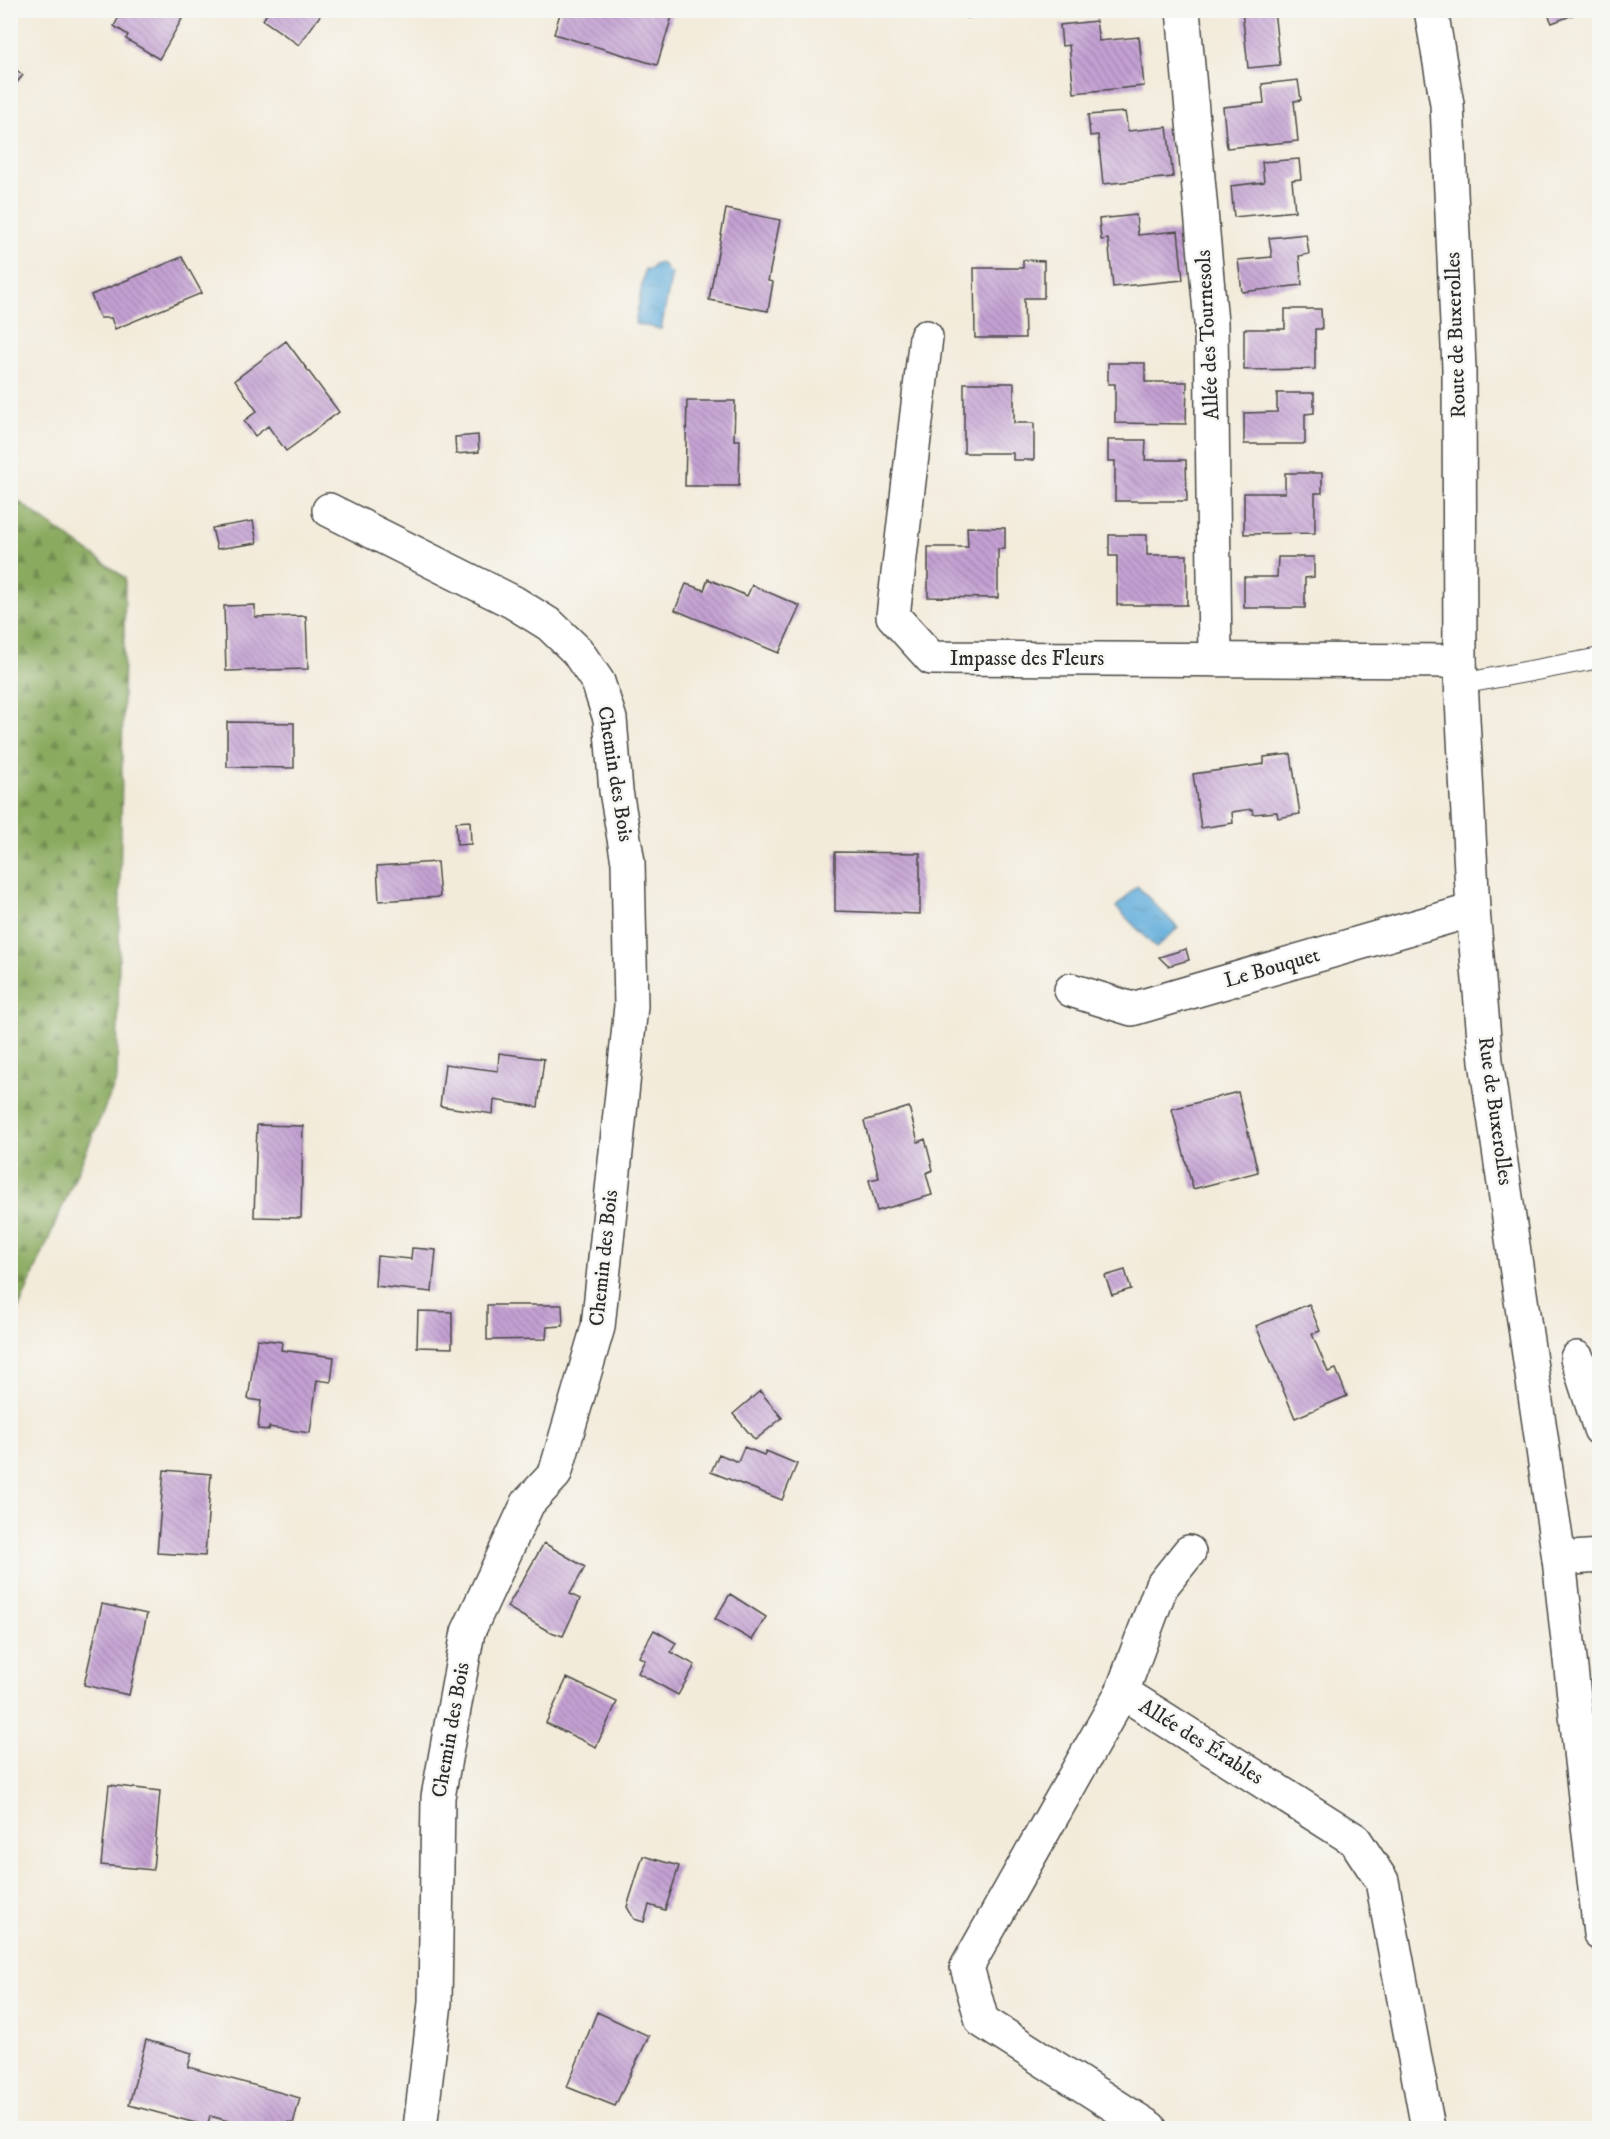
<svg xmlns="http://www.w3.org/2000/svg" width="1610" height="2139" viewBox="0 0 1610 2139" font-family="'IM FELL DW Pica',serif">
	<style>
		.forest { fill: url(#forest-firs); stroke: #5a6a45; stroke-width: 1.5 }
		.water { fill: url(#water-ripples); stroke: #476c83; stroke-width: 1.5 }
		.building { fill: url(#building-back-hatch) }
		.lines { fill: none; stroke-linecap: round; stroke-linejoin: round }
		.service-casing { stroke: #494845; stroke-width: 22 }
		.minor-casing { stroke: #494845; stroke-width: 36 }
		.tertiary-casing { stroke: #494845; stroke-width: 36 }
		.service { stroke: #fff; stroke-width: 20 }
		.minor { stroke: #fff; stroke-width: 33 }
		.tertiary { stroke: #fff; stroke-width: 33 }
		.labels { text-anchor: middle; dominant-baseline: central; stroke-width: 5; stroke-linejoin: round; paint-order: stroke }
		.street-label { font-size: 21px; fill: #2b2b2b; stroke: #f6f6f2 }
	</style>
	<defs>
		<pattern id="forest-firs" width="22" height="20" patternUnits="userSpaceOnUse" patternTransform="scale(1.5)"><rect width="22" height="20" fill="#8aaa5f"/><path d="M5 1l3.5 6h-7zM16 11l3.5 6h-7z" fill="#718b4f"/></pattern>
		<pattern id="water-ripples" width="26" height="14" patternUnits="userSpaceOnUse" patternTransform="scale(1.5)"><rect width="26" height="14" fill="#63aedb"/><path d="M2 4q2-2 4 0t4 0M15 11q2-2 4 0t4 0" fill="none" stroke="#528eb2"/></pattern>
		<pattern id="building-back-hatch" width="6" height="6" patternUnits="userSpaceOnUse" patternTransform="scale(1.5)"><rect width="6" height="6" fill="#c4a1d3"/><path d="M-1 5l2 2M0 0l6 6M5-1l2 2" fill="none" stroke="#9f83ab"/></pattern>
	</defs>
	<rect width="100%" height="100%" fill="#f6f6f2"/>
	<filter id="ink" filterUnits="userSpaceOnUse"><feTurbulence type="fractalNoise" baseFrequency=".0167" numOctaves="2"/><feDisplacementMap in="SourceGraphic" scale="12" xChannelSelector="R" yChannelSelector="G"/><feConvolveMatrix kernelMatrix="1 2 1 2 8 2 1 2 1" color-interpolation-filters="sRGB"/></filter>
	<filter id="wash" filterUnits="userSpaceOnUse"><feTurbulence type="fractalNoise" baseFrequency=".008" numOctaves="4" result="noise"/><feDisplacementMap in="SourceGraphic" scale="24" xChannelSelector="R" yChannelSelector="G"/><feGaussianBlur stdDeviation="1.35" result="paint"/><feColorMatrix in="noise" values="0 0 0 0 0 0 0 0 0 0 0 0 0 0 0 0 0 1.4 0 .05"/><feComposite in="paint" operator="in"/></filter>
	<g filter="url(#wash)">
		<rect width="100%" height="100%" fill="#f3ebda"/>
		<path class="forest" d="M 11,496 L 125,578 L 117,1079 L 11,1327 Z"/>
		<path class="water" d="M 660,263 L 665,266 L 667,272 L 672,273 L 661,329 L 635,324 L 645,269 L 651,269 L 654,265 Z
			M 1137,886 L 1178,928 L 1156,948 L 1116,907 Z"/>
		<g id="blocks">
			<path class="building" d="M 123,10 L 169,10 L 182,19 L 159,59 L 126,39 L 128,35 L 114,26 Z
				M 269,10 L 324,10 L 299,45 L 263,20 Z
				M 561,10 L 674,10 L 657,65 L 554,34 Z
				M 935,10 L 971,10 L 969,18 Z
				M 1242,10 L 1274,10 L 1280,65 L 1248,68 Z
				M 1546,10 L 1583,10 L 1583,11 L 1552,23 Z
				M 1096,21 L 1099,41 L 1139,37 L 1144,86 L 1074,93 L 1069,45 L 1062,46 L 1060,25 Z
				M 10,65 L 23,75 L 10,91 Z
				M 1298,80 L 1301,100 L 1294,101 L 1298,141 L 1227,148 L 1223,107 L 1264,103 L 1262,84 Z
				M 1125,112 L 1128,131 L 1167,127 L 1173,177 L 1103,184 L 1098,135 L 1090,136 L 1088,115 Z
				M 1299,159 L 1301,179 L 1292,180 L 1295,211 L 1234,217 L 1231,186 L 1264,182 L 1262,162 Z
				M 726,209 L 780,220 L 768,281 L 773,282 L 768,311 L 709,300 Z
				M 1136,215 L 1138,235 L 1178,231 L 1183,280 L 1113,287 L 1108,239 L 1101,240 L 1099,219 Z
				M 1306,234 L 1309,254 L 1299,256 L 1302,285 L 1242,292 L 1238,260 L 1272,257 L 1269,238 Z
				M 182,257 L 202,293 L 115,329 L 111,318 L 100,318 L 91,295 Z
				M 1023,260 L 1044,261 L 1044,298 L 1024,298 L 1025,338 L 975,338 L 974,268 L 1023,268 Z
				M 1285,309 L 1321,309 L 1322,329 L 1315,329 L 1315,369 L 1244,370 L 1244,329 L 1285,329 Z
				M 286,341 L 339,412 L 286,451 L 268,426 L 255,436 L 244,421 L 257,411 L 235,380 Z
				M 1108,363 L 1145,363 L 1145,382 L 1187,382 L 1186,424 L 1115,423 L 1115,384 L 1108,384 Z
				M 964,383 L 1014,383 L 1014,423 L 1034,423 L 1034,460 L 1013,460 L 1013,453 L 964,453 Z
				M 1277,393 L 1314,393 L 1314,413 L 1305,414 L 1305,444 L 1244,444 L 1244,413 L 1277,412 Z
				M 687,401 L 735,401 L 734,440 L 740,440 L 739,486 L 685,486 Z
				M 478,435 L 479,452 L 456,454 L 455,437 Z
				M 1108,440 L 1146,440 L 1145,460 L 1186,460 L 1187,501 L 1115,501 L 1115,461 L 1108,461 Z
				M 1285,473 L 1322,473 L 1322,493 L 1315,493 L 1315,533 L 1244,534 L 1244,493 L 1285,493 Z
				M 253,521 L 257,543 L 217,549 L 212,528 Z
				M 967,527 L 1005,528 L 1005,549 L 998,549 L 998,598 L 928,597 L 928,547 L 968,547 Z
				M 1109,535 L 1147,535 L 1147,555 L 1187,555 L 1187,605 L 1117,605 L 1117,556 L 1109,556 Z
				M 1278,557 L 1314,557 L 1314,577 L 1305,578 L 1305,608 L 1244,608 L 1244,577 L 1277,577 Z
				M 708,579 L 747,596 L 752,585 L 800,606 L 779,653 L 675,610 L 686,584 L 704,590 Z
				M 255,605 L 255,617 L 306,616 L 308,669 L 226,671 L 224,606 Z
				M 227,722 L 294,723 L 294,768 L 227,767 Z
				M 1291,754 L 1300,814 L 1278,818 L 1277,812 L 1253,814 L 1252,809 L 1232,812 L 1233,823 L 1201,828 L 1193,774 L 1264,764 L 1264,757 Z
				M 470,821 L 471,844 L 457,845 L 456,822 Z
				M 835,852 L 920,853 L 920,914 L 835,911 Z
				M 437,862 L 440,897 L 379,901 L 377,866 Z
				M 1186,949 L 1189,960 L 1168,966 L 1159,957 Z
				M 499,1053 L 544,1059 L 538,1107 L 494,1100 L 493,1114 L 440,1106 L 445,1064 L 498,1071 Z
				M 1238,1092 L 1258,1172 L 1193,1189 L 1172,1109 Z
				M 909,1107 L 918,1142 L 925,1139 L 933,1170 L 926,1173 L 932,1195 L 877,1211 L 869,1180 L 879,1178 L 864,1121 Z
				M 257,1125 L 303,1126 L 301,1218 L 254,1217 Z
				M 412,1248 L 436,1250 L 432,1292 L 375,1286 L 377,1256 L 411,1259 Z
				M 1125,1270 L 1131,1289 L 1112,1295 L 1105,1276 Z
				M 1309,1304 L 1320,1331 L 1312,1334 L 1328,1372 L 1336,1369 L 1347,1396 L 1295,1418 L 1256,1326 Z
				M 487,1305 L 562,1305 L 563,1326 L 547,1327 L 546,1339 L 487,1340 Z
				M 418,1311 L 452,1312 L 452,1348 L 417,1347 Z
				M 257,1339 L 282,1342 L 281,1350 L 334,1357 L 331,1382 L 317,1380 L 310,1433 L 269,1427 L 269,1430 L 258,1429 L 261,1401 L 248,1399 Z
				M 760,1391 L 782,1418 L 755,1440 L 733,1414 Z
				M 744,1447 L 764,1455 L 766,1451 L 797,1464 L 782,1500 L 711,1472 L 719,1454 L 738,1462 Z
				M 164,1470 L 211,1474 L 205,1556 L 157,1553 Z
				M 544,1543 L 585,1567 L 570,1594 L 580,1599 L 563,1636 L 548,1631 L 507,1607 Z
				M 730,1594 L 766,1617 L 752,1640 L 715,1619 Z
				M 102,1604 L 147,1614 L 129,1695 L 84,1685 Z
				M 654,1630 L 676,1643 L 671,1652 L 695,1665 L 678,1695 L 638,1673 L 645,1660 L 639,1657 Z
				M 567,1678 L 617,1702 L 596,1747 L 546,1723 Z
				M 109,1785 L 160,1791 L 153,1870 L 101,1865 Z
				M 643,1856 L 679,1866 L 665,1910 L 649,1905 L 644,1922 L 634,1919 L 627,1907 Z
				M 597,2012 L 649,2036 L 615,2106 L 567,2087 Z
				M 146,2040 L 192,2053 L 188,2067 L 300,2098 L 293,2124 L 288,2122 L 287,2128 L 235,2128 L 236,2123 L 210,2116 L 207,2126 L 129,2105 Z"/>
		</g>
	</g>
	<g filter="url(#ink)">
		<use href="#blocks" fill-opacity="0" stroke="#494845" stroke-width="1.5"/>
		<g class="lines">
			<defs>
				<path id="service" d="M 1461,684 L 1600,658"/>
				<path id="minor" d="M 1183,10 L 1211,323 L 1215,660
					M 926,337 L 893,616 L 931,658 L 1460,661
					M 329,510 L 513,602 L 550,625 L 577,651 L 598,682 L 610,719 L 616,791 L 628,862 L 631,1006 L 598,1327 L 555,1474 L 528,1503 L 468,1632 L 438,1797 L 435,2003 L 420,2128
					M 1071,990 L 1132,1009 L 1473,910
					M 1577,1358 L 1600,1429
					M 1559,1559 L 1600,1556
					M 1122,1692 L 1161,1587 L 1189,1552
					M 1150,2128 L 982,2021 L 967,1967 L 1122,1692 L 1355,1840 L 1382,1881 L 1428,2128"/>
				<path id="tertiary" d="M 1431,10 L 1447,104 L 1459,368 L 1460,661 L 1473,910 L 1486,1061 L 1559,1559 L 1600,1934"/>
			</defs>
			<use href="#service" class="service-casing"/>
			<use href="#minor" class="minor-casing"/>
			<use href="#tertiary" class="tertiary-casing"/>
			<use href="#service" class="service"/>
			<use href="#minor" class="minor"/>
			<use href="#tertiary" class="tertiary"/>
		</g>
	</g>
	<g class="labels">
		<g class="street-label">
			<text transform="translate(1208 335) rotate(-93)">Allée des Tournesols</text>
			<text transform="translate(1456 335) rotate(-92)">Route de Buxerolles</text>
			<text x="1027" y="659">Impasse des Fleurs</text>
			<text transform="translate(615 774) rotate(81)">Chemin des Bois</text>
			<text transform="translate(1272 968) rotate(-16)">Le Bouquet</text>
			<text transform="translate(1495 1111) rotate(82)">Rue de Buxerolles</text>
			<text transform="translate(604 1258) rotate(-84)">Chemin des Bois</text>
			<text transform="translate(451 1730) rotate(-80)">Chemin des Bois</text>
			<text transform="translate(1201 1742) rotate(32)">Allée des Érables</text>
		</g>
	</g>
	<rect width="1610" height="2139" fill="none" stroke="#f6f6f2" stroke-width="36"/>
</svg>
